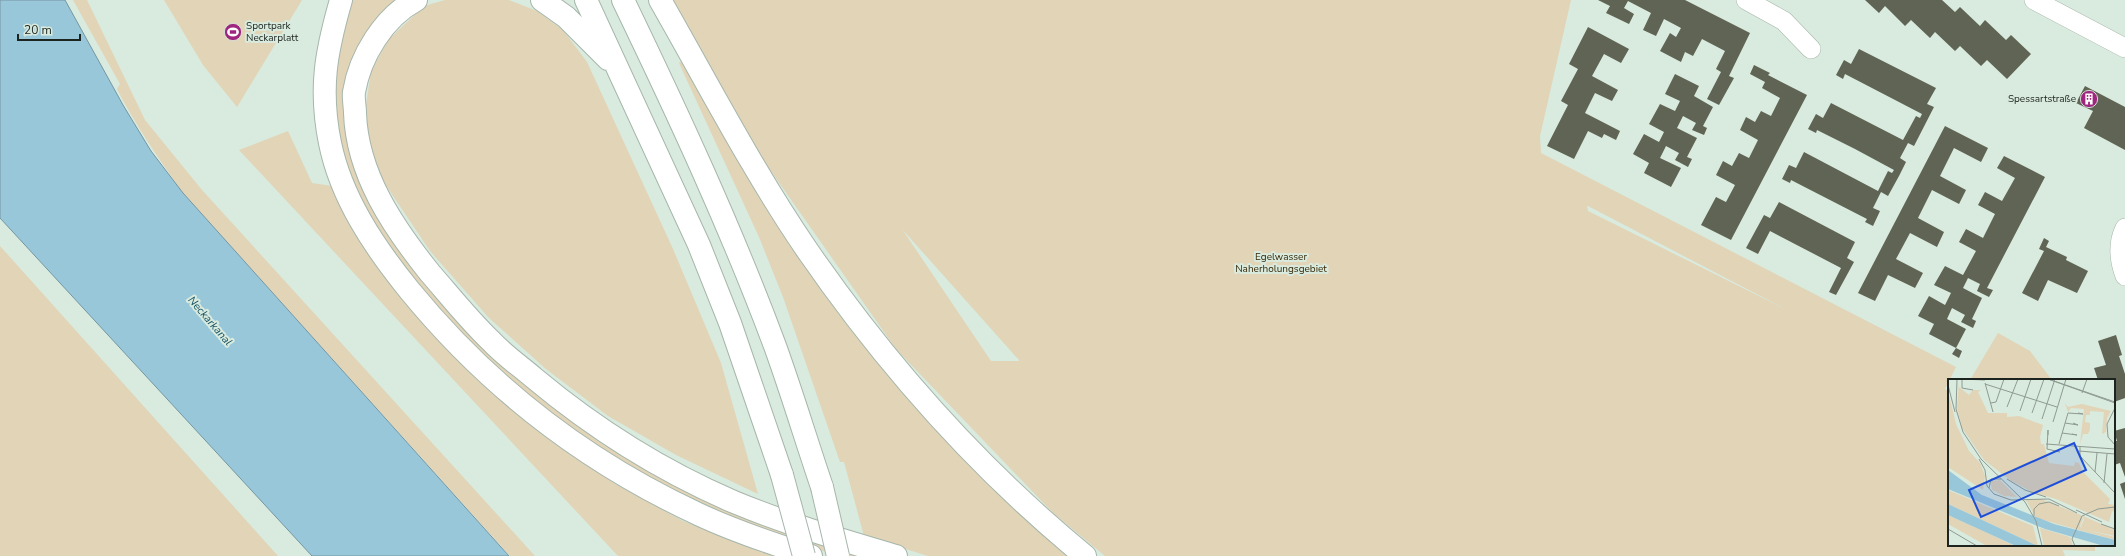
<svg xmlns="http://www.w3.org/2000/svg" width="2125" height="556" viewBox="0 0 2125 556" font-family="'Nunito Sans',sans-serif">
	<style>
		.green { fill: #e1d4b7; fill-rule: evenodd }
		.water { fill: #99c7da; stroke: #7496a2 }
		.building { fill: #5f6454 }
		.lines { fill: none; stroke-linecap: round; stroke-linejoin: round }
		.street-casing { stroke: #a6b6ab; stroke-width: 20 }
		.highway-casing { stroke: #a6b6ab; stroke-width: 24 }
		.street { stroke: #fff; stroke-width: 19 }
		.highway { stroke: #fff; stroke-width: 22 }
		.highway-bridge-casing { stroke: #a6b6ab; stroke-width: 24; stroke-linecap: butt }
		.highway-bridge { stroke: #fff; stroke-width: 22 }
		.labels { text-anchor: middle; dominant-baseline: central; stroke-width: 4; stroke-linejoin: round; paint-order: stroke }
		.poi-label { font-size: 10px; fill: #1d241f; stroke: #d9eade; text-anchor: start }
		.park-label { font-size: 10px; fill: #362807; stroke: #d9eade }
		.water-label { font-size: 11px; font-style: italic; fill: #125064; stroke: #d9eade }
		.inset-road { fill: none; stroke: #8e9b92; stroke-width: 1 }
		.view { fill: #1d4ed8; fill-opacity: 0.15; stroke: #1d4ed8; stroke-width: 2 }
		.inset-edge { fill: none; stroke: #1d241f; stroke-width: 2 }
	</style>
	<rect width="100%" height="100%" fill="#d9eade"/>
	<path class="green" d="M 73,0 L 87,0 L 145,120 L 202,190 L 535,556 L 510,556 L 183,193 C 159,159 136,126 117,89 L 120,84 Z
		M 164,0 L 302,0 L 237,107 L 203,65 Z
		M 351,0 L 400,0 L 367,37 L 357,171 L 566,417 L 597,440 L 636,464 L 673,484 L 865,556 L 838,556 L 770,533 L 713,511 L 616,461 L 521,392 L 456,329 L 409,274 L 368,214 L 354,188 L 337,131 L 333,74 Z
		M 445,0 L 509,0 L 537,11 L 563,30 L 587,62 L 673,249 L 721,363 L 758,494 L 676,455 L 608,416 L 546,369 L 489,318 L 430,251 L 383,181 L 368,140 L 366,104 L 371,72 L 388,40 L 424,6 Z
		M 671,0 L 1571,0 L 1540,136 L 1541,153 L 1956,367 L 1945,389 L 1949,391 L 1949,545 L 2095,545 L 2095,551 L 2063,550 L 2061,546 L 2065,556 L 1105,556 L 1053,513 L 896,349 L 754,147 ZM 1587,206 L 1588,206 L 1789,311 L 1588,211 ZM 902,229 L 1019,360 L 1019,361 L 991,361 Z
		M 682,61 L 755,189 L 1071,556 L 928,556 L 864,536 L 844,462 L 840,462 L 783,297 L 759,237 L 679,63 Z
		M 288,131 L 312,183 L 332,186 L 366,251 L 470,372 L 539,428 L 614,483 L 683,521 L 773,556 L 618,556 L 239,150 Z
		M 0,246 L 278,556 L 0,556 Z
		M 1998,333 L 2030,351 L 2052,380 L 1970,380 Z"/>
	<path class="water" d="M 0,0 L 65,0 L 123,105 L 151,151 L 183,193 L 509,556 L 312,556 L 0,218 Z"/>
	<path class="building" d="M 1598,0 L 1685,0 L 1750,33 L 1729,76 L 1734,78 L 1719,105 L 1707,99 L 1721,72 L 1716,69 L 1725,51 L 1702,39 L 1693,56 L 1685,52 L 1681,62 L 1660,51 L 1670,33 L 1676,37 L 1681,28 L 1664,19 L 1656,36 L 1643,30 L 1651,13 L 1628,1 L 1624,8 L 1634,14 L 1629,24 L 1606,13 L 1610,6 Z
		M 1865,0 L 1942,0 L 1955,12 L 1960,7 L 1980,26 L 1985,20 L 2006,40 L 2011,35 L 2031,54 L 2007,79 L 1987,60 L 1981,66 L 1960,46 L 1955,51 L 1935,32 L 1930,38 L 1911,20 L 1905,26 L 1885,6 L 1879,13 Z
		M 1588,27 L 1629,49 L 1621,63 L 1604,54 L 1592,76 L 1618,90 L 1612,101 L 1595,93 L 1585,113 L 1620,131 L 1616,140 L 1604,134 L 1602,138 L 1588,131 L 1574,159 L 1547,146 L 1568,105 L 1561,101 L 1578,69 L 1569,64 Z
		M 1859,49 L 1936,88 L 1927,104 L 1934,107 L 1914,146 L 1908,143 L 1900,158 L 1906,162 L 1899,176 L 1888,196 L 1881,192 L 1873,208 L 1880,211 L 1873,226 L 1865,222 L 1867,219 L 1791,180 L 1790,183 L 1782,179 L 1789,165 L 1796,168 L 1804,152 L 1878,191 L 1888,171 L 1892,173 L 1894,170 L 1855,149 L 1817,130 L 1816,133 L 1808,129 L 1816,114 L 1823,118 L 1831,103 L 1903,140 L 1916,116 L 1920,118 L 1922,114 L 1845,74 L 1843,79 L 1836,75 L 1844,60 L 1851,64 Z
		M 1754,65 L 1770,73 L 1768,75 L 1807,95 L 1731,240 L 1701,225 L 1716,197 L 1726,202 L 1735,185 L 1716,175 L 1723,161 L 1732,166 L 1739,153 L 1749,158 L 1758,140 L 1740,130 L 1746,117 L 1755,122 L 1761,111 L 1771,116 L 1780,98 L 1762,88 L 1765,82 L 1750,74 Z
		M 1675,74 L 1699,86 L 1694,96 L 1713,107 L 1703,126 L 1707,128 L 1704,135 L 1692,130 L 1696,123 L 1683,116 L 1677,128 L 1697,138 L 1687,157 L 1692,159 L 1688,167 L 1675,160 L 1679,153 L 1666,146 L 1660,158 L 1681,168 L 1671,187 L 1644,173 L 1649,163 L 1633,154 L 1644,134 L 1659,142 L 1664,132 L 1649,124 L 1660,104 L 1675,111 L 1680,101 L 1665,94 Z
		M 2085,86 L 2125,107 L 2125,150 L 2084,128 L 2093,111 L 2076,103 Z
		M 1945,126 L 1988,148 L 1981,162 L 1954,148 L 1940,176 L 1966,190 L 1959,204 L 1932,190 L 1918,218 L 1944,232 L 1937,247 L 1910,233 L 1896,259 L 1923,273 L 1915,288 L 1888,275 L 1875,301 L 1858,293 Z
		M 2004,156 L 2045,177 L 1987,288 L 1993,290 L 1989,297 L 1977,291 L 1980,284 L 1968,278 L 1963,288 L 1982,298 L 1972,319 L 1976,321 L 1973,328 L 1961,322 L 1965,315 L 1952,308 L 1947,319 L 1966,329 L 1956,348 L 1929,334 L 1934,324 L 1918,316 L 1929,296 L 1945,305 L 1951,293 L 1934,285 L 1945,266 L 1963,275 L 1976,251 L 1959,242 L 1966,229 L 1983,238 L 1995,214 L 1978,205 L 1985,192 L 2002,201 L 2015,178 L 1997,168 Z
		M 1779,202 L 1855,242 L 1847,258 L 1854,262 L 1836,295 L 1829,292 L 1841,268 L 1770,231 L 1758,254 L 1746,248 L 1764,215 L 1770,218 Z
		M 2044,238 L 2049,241 L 2046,247 L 2067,257 L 2066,260 L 2088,271 L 2077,293 L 2048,280 L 2038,301 L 2022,293 L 2044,251 L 2039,249 Z
		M 2116,335 L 2122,355 L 2119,356 L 2125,374 L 2125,398 L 2114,402 L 2114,380 L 2098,380 L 2094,368 L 2106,365 L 2098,341 Z
		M 1956,348 L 1962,351 L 1959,358 L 1952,354 Z
		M 2125,428 L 2125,477 L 2120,463 L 2114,465 L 2114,441 L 2117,441 L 2114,431 Z
		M 2125,482 L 2125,499 L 2120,484 Z"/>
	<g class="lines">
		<defs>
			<path id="street" d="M 1746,0 L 1784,21 L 1811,49
				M 2034,0 L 2125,48
				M 2125,228 C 2117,244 2119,260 2125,276"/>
			<path id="highway" d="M 341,0 C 326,52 319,89 330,143 C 341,198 375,248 410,291 C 488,386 586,462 698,514 C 734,531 773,544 811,556
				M 416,0 C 384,17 360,56 354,92 C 353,98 355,106 355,113 C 357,174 393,227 430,273 C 450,296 469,320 491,341 C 504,355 520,366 534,378 C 595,429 662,471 734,502 C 787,524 842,540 896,556
				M 542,0 L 566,17 L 608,59
				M 586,0 L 699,245 L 730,323 L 782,475
				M 623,0 C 678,114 731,228 775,346 C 792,393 806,440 822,487
				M 660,0 C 708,84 753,171 807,250 C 885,363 979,469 1085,556"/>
		</defs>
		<use href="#street" class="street-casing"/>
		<use href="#highway" class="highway-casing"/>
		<use href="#street" class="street"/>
		<use href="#highway" class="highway"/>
		<defs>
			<path id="highway-bridge" d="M 782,475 L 804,556
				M 822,487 L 838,556"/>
		</defs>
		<use href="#highway-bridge" class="highway-bridge-casing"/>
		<use href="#highway-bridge" class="highway-bridge"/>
	</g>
	<defs>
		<symbol id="stadium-disc" viewBox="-11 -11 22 22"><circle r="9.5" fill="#9f267e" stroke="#d9eade"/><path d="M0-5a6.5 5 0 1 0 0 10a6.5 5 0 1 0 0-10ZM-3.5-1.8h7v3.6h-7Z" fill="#fff"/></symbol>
		<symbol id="building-disc" viewBox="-11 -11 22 22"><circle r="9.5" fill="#9f267e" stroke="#d9eade"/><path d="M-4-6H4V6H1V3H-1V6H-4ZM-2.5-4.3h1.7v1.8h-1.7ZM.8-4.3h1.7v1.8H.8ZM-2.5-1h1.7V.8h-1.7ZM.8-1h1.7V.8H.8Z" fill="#fff"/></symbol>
	</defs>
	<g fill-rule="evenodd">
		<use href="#stadium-disc" x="223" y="22" width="20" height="20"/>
		<use href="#building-disc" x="2079" y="89" width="20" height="20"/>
	</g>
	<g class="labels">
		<g class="poi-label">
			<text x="246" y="26">Sportpark<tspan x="246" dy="12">Neckarplatt</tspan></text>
			<text x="2076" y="99" text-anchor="end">Spessartstraße</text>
		</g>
		<g class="park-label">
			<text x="1281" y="257">Egelwasser<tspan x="1281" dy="12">Naherholungsgebiet</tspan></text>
		</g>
		<g class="water-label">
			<text transform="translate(210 321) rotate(49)">Neckarkanal</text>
		</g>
	</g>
	<g transform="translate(1948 379)">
		<rect width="167" height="167" fill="#d9eade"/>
		<path d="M 11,2 L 11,8 L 21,16 L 25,11 L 33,11 L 30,13 L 40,34 L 59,34 L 59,38 L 71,37 L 95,46 L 92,58 L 93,65 L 96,65 L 101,84 L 126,87 L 127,83 L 131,84 L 135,93 L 162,120 L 160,125 L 167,126 L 167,133 L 164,132 L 161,143 L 108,120 L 84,113 L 62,101 L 36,81 L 14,49 L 9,29 ZM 0,12 L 8,45 L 21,72 L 32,84 L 37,97 L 35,111 L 0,88 ZM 117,24 L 120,28 L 134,25 L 163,32 L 159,39 L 158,53 L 154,55 L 156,33 L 142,32 L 142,36 L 138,36 L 137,43 L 142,44 L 142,50 L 140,55 L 135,55 L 132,65 L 136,30 L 123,29 L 120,33 ZM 52,101 L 69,118 L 56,117 L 44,111 L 42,102 ZM 0,111 L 85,147 L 90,167 L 0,125 ZM 93,120 L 133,136 L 135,140 L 132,147 L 134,150 L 133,147 L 136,141 L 135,137 L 167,151 L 167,157 L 135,150 L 167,158 L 167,161 L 88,139 L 78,121 ZM 0,136 L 31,150 L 67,167 L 39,167 L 0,145 ZM 92,149 L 122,158 L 125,167 L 96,167 Z" fill="#e1d4b7"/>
		<path d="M 0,91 L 34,116 L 106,145 L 167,161 L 167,167 L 156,167 L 97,150 L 0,110 ZM 0,125 L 90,167 L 68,167 L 0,136 Z" fill="#99c7da"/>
		<path class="inset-road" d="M 9,0 L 8,30 L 15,53 L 33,80 L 77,123 L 88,142 L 94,167M 100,0 L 167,23M 100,0 L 167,24M 37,4 L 45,33M 37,5 L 109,28M 0,6 L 7,33M 25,11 L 14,9 L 14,0 L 37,1M 134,14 L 139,0M 43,24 L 48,23 L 56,0M 59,28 L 70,0M 167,29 L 159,45 L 160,58 L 167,66M 72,32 L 83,0M 84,34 L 96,0M 94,40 L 107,0M 105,43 L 118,0M 117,44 L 130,46 L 125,44M 114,54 L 129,56 L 124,55M 100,56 L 100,51 L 99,70 L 112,73M 98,65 L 167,70M 111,65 L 120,34 L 135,35 L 130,34M 132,67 L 132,77 L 167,114M 131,72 L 167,75M 31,80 L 37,91 L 39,107 L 46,115 L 63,121 L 101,120 L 129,134M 147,93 L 149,74M 59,100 L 77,111 L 98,118M 156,104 L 159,75M 41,109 L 43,100 L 53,100M 128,131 L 154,143M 86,137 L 86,130 L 91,125 L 101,123 L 111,127M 153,145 L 167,150M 0,150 L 29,167M 127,167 L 124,160 L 134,137 L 150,130 L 167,128"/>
		<path class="view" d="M 126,64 L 138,91 L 33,138 L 21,111 Z"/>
		<rect width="167" height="167" class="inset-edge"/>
	</g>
	<path d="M18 34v6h62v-6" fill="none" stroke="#1d241f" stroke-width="2"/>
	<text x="24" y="34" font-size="12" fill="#1d241f" stroke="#d9eade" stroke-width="3" paint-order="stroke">20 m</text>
</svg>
